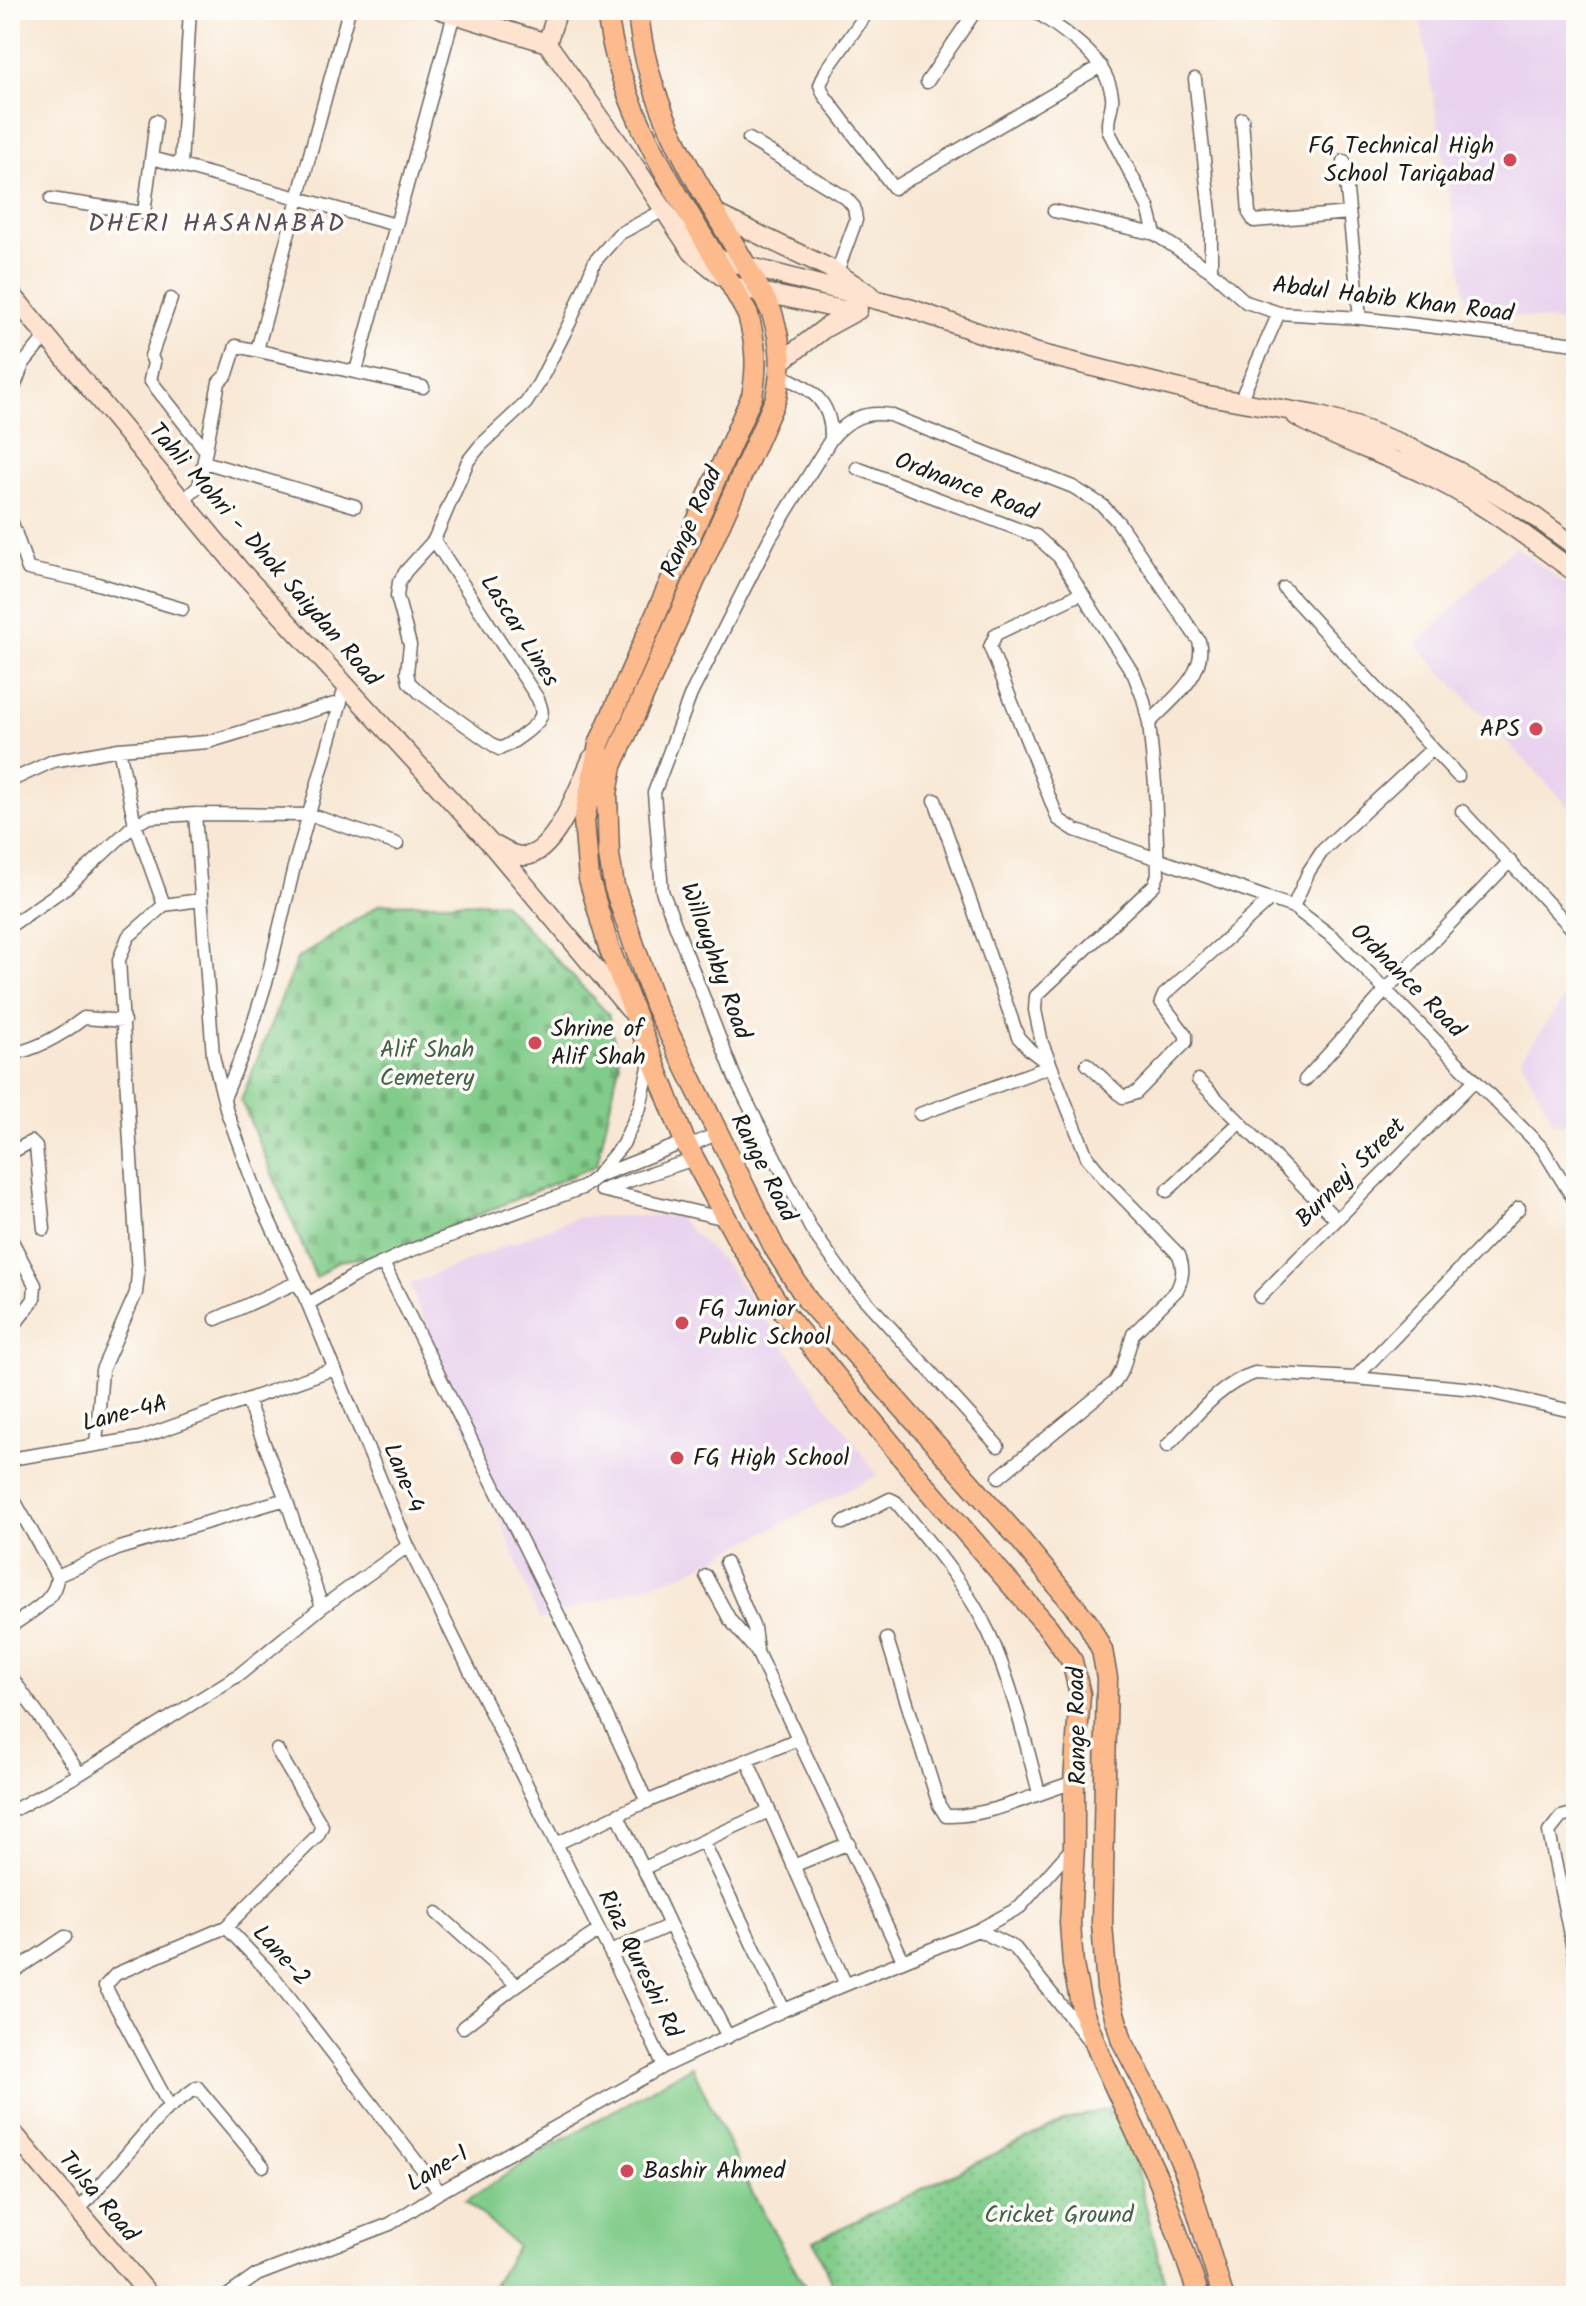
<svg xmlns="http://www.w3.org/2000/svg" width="1586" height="2306" viewBox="0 0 1586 2306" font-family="Kalam,sans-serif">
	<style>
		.built { fill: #e8d2ee }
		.grass { fill: url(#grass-dots); stroke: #4e7453; stroke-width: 2 }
		.cemetery { fill: url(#cemetery-stones); stroke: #4e7453; stroke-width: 2 }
		.garden { fill: #81cc8a; stroke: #4e7453; stroke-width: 2 }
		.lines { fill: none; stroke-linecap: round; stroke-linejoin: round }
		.street-casing { stroke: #69635c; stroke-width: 15 }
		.secondary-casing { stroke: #69635c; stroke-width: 21 }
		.primary-casing { stroke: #69635c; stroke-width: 23 }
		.street { stroke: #fff; stroke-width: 12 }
		.secondary { stroke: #fee3d1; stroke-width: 18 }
		.primary { stroke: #fcba8d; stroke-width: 20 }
		.poi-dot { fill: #d1495b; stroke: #fdfcf7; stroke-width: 3 }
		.labels { text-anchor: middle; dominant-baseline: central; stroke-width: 7; stroke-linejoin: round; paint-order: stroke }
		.poi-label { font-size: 24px; fill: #1c1c1c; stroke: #fdfcf7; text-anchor: start }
		.street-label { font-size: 24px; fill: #1c1c1c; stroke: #fdfcf7 }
		.park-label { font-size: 24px; fill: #446248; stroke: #fdfcf7 }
		.neighbourhood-label { font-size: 26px; letter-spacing: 2px; fill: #5b4c59; stroke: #fdfcf7 }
	</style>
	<defs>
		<pattern id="grass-dots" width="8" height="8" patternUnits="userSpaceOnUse" patternTransform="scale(2)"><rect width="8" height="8" fill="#81cc8a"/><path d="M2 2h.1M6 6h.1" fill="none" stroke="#6faf76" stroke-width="1.8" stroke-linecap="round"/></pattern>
		<pattern id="cemetery-stones" width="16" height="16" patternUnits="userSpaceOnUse" patternTransform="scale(2)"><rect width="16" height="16" fill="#81cc8a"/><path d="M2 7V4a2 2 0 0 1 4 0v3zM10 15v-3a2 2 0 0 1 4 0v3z" fill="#6faf76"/></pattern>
	</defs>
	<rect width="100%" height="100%" fill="#fdfcf7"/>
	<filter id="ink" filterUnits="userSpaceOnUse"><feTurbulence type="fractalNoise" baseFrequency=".0125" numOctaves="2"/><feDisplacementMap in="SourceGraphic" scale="16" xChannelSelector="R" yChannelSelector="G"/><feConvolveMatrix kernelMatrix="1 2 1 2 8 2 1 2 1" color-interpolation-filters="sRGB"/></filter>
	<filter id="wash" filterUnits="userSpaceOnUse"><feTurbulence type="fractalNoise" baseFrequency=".006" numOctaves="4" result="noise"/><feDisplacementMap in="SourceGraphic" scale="32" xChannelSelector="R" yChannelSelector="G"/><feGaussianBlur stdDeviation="1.8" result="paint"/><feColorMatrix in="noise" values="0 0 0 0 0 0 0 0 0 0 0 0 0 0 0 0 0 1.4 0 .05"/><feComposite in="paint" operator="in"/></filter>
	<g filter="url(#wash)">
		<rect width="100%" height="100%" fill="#f8e7d4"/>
		<path class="built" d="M 1419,10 L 1576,10 L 1576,324 L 1468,310 Z
			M 1515,546 L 1576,593 L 1576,814 L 1416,645 Z
			M 1576,982 L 1576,1121 L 1554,1123 L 1521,1059 Z
			M 676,1216 L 727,1266 L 877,1475 L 686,1573 L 539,1620 L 410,1284 L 577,1217 Z"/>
		<path class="grass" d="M 1108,2109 L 1130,2143 L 1168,2295 L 837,2296 L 814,2241 L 1063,2121 Z"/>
		<path class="cemetery" d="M 502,902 L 608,1014 L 619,1064 L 597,1165 L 383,1255 L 338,1261 L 316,1278 L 241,1100 L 297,959 L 380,904 Z"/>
		<path class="garden" d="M 692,2066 L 749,2187 L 810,2296 L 487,2296 L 517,2246 L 466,2201 L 536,2155 Z"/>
	</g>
	<g filter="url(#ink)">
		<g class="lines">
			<defs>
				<path id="street" d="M 869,10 L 826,71 L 820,85 L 824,95 L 894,188 L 1101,66
					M 1034,10 C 1065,33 1106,55 1112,96 C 1114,109 1105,118 1109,132 L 1148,207 L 1155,234 L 1211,271 L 1246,302 L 1279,313 L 1360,318 L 1576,344
					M 1195,79 L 1211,221 L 1211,271
					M 927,82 L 976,10
					M 1242,119 L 1249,213 L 1254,221 L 1349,213
					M 749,139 L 846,198 L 854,207 L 856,220 L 837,272
					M 152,158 L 396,225
					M 1344,161 L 1360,318
					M 181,165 L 190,10
					M 51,199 L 144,213 L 156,121
					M 1054,211 L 1155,234
					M 171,299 L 151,356 L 154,363 L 150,380 L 206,451
					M 257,350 L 349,10
					M 356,371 L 454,14
					M 780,375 C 813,389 832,402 831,439 L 770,538 L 691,694 L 654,793 L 662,891 L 735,1078 L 811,1229 L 849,1282 L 998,1446
					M 10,398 L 23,364 L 47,335
					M 1239,403 L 1279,313
					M 831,439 C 849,419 863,411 890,415 L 1073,487 L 1102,505 L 1118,522 L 1199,641 C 1208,674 1169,702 1149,723
					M 204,462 L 355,506
					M 857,468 L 1036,536 L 1059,557 L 1134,675 L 1143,698 L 1149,723 L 1155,784 L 1158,875 L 1154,885 L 1036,996 L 1035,1010 L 1042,1043 L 1087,1157 L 1105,1179 L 1179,1255 C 1184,1268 1183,1277 1177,1290 L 1133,1334 L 1123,1368 L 1115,1382 L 999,1477
					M 183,501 L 199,486 L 219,382 L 227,374 L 236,346 L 423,387
					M 10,517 L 28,569 L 91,582 L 182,609
					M 434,540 L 538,699 C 540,705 544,712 540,718 C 536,727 509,746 499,749 L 419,692 L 409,682 L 407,672 L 410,645 L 397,596 L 399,582 L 406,571 L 434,540 L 468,461 L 480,446 L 526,403 L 539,383 L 570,322 L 595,261 L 619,234 L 664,210
					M 1284,588 L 1458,776
					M 1082,593 L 996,634 L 990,647 L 1058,819 L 1075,830 L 1293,907 L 1334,938 L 1542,1148 L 1576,1203
					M 119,749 L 135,824 L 164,905
					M 10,781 L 53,761 L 119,749 L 208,742 L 341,702
					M 935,800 L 1018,1037 L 1030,1050 L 1051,1066
					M 1462,811 L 1576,933
					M 195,814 L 213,1056 L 227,1112 L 259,1199 L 308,1304
					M 1293,907 L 1309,871 L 1323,850 L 1432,749
					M 10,926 L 68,886 L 135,824 L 150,817 L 195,814 L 311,815 L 397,844
					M 10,1054 C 37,1050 63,1034 84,1018 L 124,1021
					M 1087,1064 L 1123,1097 L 1136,1093 L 1186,1042 L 1186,1035 L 1161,1002 L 1164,995 L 1271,899
					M 1198,1080 L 1336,1219
					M 1305,1080 L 1386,990 L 1510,861
					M 224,1098 L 247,1043 L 268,976 L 294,867 L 345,687
					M 920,1114 L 1051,1066
					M 687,1147 L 716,1134
					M 10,1153 L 31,1142 L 36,1147 L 44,1229
					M 598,1174 L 623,1144 L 640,1107 L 651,1058
					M 605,1189 L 694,1159
					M 601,1190 L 726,1219
					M 1167,1191 L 1239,1123
					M 10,1237 L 35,1285 L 34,1299 L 10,1331
					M 383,1263 L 577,1652 L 647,1802
					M 1260,1297 L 1474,1081
					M 216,1319 L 298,1282
					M 1355,1378 L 1519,1208
					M 247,1400 L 286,1499 L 322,1607
					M 96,1445 L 102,1370 L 136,1293 L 138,1274 L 119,960 L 128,937 L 164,905 L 200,900
					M 1167,1446 C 1193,1420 1219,1384 1255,1373 L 1355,1378 L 1475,1389 L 1576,1412
					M 10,1459 L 140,1438 L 333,1369
					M 10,1493 L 57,1576
					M 843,1523 L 890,1499 L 896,1502 C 929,1542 967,1586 989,1633 C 1012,1684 1025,1740 1039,1793
					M 408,1546 L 610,1952 L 664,2066 L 784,2010 L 978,1930 L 1020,1907 L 1072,1848
					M 726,1563 L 754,1628 L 757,1649
					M 706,1576 L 730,1620 L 757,1652 L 903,1960
					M 10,1627 C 28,1613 57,1601 57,1576 L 120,1548 L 286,1499
					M 887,1639 L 939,1805 L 946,1816 C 985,1818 1036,1794 1074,1782
					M 10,1675 L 80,1774
					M 747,1760 L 845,1983
					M 10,1812 L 80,1774 L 240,1674 L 322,1607 L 408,1546 L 308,1304 L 352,1277 L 409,1251 L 582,1188 L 596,1177 L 685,1142
					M 1576,1813 L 1561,1817 L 1549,1832 L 1576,1964
					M 618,1815 L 670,1925 L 728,2037
					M 703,1841 L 784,2010
					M 556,1844 L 634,1807 L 798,1739
					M 793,1866 L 849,1843
					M 644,1868 L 769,1811
					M 437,1913 L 517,1985
					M 226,1927 L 318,1835 L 322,1826 L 277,1750
					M 978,1930 L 1015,1948 L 1087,2038
					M 610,1952 L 670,1925
					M 10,1974 L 65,1937
					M 463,2027 L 517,1985 L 598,1931
					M 170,2107 L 105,1986 L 116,1974 L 226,1927 L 273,1976 L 440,2192
					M 78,2211 L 163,2112 L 197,2087 L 263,2166
					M 227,2296 L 257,2275 L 390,2224 L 440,2192 L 664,2066"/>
				<path id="secondary" d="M 441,10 L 547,43
					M 547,43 L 632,162 L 692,252 L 723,277
					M 547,43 L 558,10
					M 716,214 L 829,268 L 871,295
					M 716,258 L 912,309 L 1034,352 L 1208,396 L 1316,415 L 1355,426 L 1400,443 L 1458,471 L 1531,514 L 1576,547
					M 733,286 L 843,310 L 858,310
					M 10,292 L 239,569 L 490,843 L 630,1010
					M 781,362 L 825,328 L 858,310
					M 1296,416 C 1337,440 1378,452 1420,472 C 1477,498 1526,536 1576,573
					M 496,846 C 506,851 514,857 526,856 C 556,852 580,784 592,758
					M 10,2129 L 150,2296"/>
				<path id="primary" d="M 607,10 C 619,122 696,217 748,315 C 756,344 758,366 752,396 L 599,744 L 584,821 L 589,879 L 609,948 L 685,1142 L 739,1242 L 784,1313 L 923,1483 L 1047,1626 L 1072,1661 L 1080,1694 L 1074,1782 L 1074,1846 L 1070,1923 L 1073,1965 L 1082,2009 L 1099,2053 L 1160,2183 L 1199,2296
					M 638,10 C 646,125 722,214 772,313 C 782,346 783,364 776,398 L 612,766 L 607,794 L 609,855 L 614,886 L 634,945 L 655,1005 L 775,1249 L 808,1301 L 1018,1537 L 1088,1623 L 1102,1650 L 1107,1678 L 1102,1924 L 1107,1988 L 1122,2041 L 1160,2113 L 1186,2174 L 1223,2296"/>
			</defs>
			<use href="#street" class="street-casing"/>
			<use href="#secondary" class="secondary-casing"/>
			<use href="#primary" class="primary-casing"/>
			<use href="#street" class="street"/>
			<use href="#secondary" class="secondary"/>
			<use href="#primary" class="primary"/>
		</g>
	</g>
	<g class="poi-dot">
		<circle cx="1510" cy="160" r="8"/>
		<circle cx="1536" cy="729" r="8"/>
		<circle cx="535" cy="1043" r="8"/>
		<circle cx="682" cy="1323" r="8"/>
		<circle cx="677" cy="1458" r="8"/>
		<circle cx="627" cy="2171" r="8"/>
	</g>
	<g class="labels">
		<g class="poi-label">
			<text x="1494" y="146" text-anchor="end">FG Technical High<tspan x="1494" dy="28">School Tariqabad</tspan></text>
			<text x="1520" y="729" text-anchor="end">APS</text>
			<text x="551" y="1029">Shrine of<tspan x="551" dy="28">Alif Shah</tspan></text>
			<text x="698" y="1309">FG Junior<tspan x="698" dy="28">Public School</tspan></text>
			<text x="693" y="1458">FG High School</text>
			<text x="643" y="2171">Bashir Ahmed</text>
		</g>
		<g class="street-label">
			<text transform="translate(1393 300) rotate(7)">Abdul Habib Khan Road</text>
			<text transform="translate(966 487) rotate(21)">Ordnance Road</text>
			<text transform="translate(692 522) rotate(-66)">Range Road</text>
			<text transform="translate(264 555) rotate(49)">Tahli Mohri - Dhok Saiydan Road</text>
			<text transform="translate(519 631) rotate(58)">Lascar Lines</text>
			<text transform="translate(715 961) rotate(70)">Willoughby Road</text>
			<text transform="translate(1407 981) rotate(45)">Ordnance Road</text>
			<text transform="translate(763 1168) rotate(63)">Range Road</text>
			<text transform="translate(1351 1173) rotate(-45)">Burney' Street</text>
			<text transform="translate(125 1414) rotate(-14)">Lane-4A</text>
			<text transform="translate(403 1478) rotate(68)">Lane-4</text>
			<text transform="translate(1078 1726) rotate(-91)">Range Road</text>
			<text transform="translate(281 1956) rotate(48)">Lane-2</text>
			<text transform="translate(639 1964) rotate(64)">Riaz Qureshi Rd</text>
			<text transform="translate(438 2169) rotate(-31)">Lane-1</text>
			<text transform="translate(98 2197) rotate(50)">Tulsa Road</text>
		</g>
		<g class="park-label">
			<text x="427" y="1050">Alif Shah<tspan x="427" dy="28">Cemetery</tspan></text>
			<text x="1059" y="2215">Cricket Ground</text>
		</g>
		<g class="neighbourhood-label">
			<text x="217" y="224">DHERI HASANABAD</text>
		</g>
	</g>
	<rect width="1586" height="2306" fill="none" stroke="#fdfcf7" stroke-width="40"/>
</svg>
